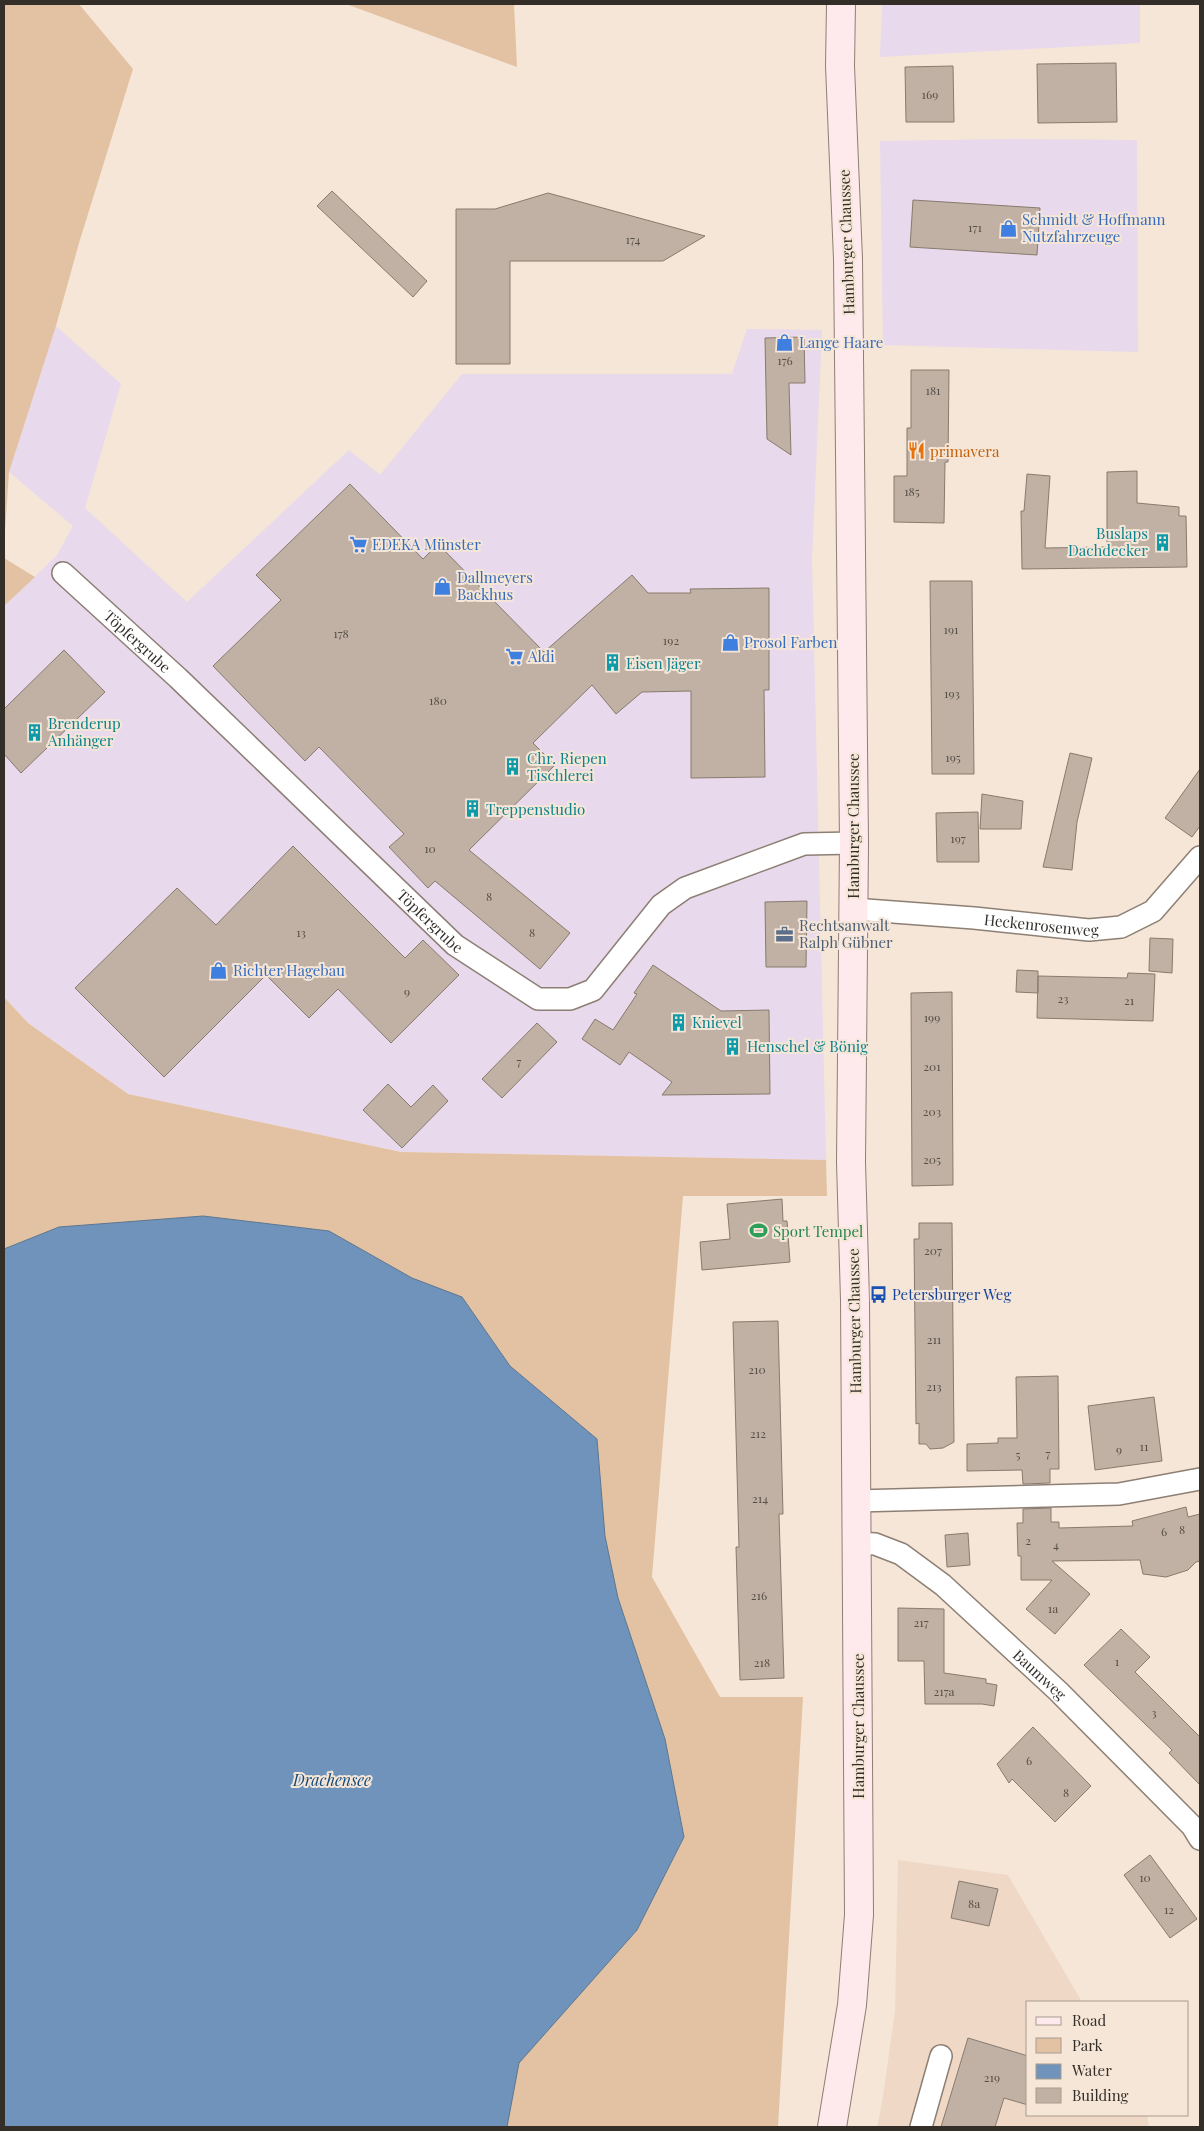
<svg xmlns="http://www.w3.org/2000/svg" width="1204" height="2131" viewBox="0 0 1204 2131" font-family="'Playfair Display',serif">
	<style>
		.commercial { fill: #e8d9ec }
		.built { fill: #efd9c6 }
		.green { fill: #e3c2a3 }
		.water { fill: #6f93ba; stroke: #5d758e }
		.building { fill: #c0b1a4; stroke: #887a6d }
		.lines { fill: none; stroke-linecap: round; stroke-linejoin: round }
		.minor-casing { stroke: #8d7f73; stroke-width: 24 }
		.secondary-casing { stroke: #8d7f73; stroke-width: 30 }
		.minor { stroke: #fff; stroke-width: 21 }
		.secondary { stroke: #fee9ec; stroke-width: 28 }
		.labels { text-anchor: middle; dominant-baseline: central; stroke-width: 4; stroke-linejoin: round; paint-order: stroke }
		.number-label { font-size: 12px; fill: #574f48 }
		.shop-label { font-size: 15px; fill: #366cbe; stroke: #f5e6d7; text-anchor: start }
		.street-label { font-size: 15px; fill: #342e29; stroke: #f5e6d7 }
		.food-label { font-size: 15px; fill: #c56008; stroke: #f5e6d7; text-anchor: start }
		.culture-label { font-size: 15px; fill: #0d838f; stroke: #f5e6d7; text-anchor: start }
		.service-label { font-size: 15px; fill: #4e5e75; stroke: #f5e6d7; text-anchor: start }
		.leisure-label { font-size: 15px; fill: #27864d; stroke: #f5e6d7; text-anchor: start }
		.transit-label { font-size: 15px; fill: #164399; stroke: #f5e6d7; text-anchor: start }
		.water-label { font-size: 16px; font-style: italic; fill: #114a7b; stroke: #f5e6d7 }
	</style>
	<rect width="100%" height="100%" fill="#f5e6d7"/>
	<path class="commercial" d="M 882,4 L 1140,4 L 1140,43 L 880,57 Z
		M 1014,139 L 1137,140 L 1138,352 L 883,345 L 880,141 Z
		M 56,326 L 121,384 L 85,508 L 187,602 L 349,450 L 380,475 L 462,374 L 732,374 L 747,329 L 822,330 L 812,559 L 826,1160 L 401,1152 L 128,1094 L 28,1023 L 4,997 L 4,606 L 57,555 L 73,526 L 9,472 Z"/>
	<path class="built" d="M 898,1860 L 1008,1875 L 1082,2002 L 1028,2002 L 1028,2115 L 1147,2115 L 1149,2127 L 877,2127 L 882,2103 L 895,2011 Z"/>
	<path class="green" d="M 4,4 L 79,4 L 133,69 L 79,243 L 56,326 L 9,472 L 4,547 Z
		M 346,4 L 514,4 L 517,67 Z
		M 4,558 L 35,577 L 4,606 Z
		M 4,997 L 28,1023 L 128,1094 L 401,1152 L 826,1160 L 827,1196 L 683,1196 L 652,1577 L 720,1697 L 803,1697 L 778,2127 L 507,2127 L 519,2063 L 637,1930 L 684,1837 L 665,1739 L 618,1598 L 605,1536 L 597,1439 L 510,1366 L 462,1297 L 412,1278 L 329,1231 L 203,1216 L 59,1227 L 4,1249 Z"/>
	<path class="water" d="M 203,1216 L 329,1231 L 412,1278 L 462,1297 L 510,1366 L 597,1439 L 605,1536 L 618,1598 L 665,1739 L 684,1837 L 637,1930 L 519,2063 L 507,2127 L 4,2127 L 4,1249 L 59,1227 Z"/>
	<path class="building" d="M 1116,63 L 1117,122 L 1038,123 L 1037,64 Z
		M 953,66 L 954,122 L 906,122 L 905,67 Z
		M 332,191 L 427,281 L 413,297 L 317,206 Z
		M 548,193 L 705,236 L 663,261 L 510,261 L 510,364 L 456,364 L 456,209 L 495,209 Z
		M 913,200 L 1040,208 L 1037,255 L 910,247 Z
		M 804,337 L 805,383 L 789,383 L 791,455 L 767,439 L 765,338 Z
		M 911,370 L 949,370 L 948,462 L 945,462 L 944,523 L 894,522 L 894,476 L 907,476 L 907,428 L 911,428 Z
		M 1137,471 L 1137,503 L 1179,507 L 1179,516 L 1186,516 L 1187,567 L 1022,569 L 1021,511 L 1024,511 L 1027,474 L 1050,476 L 1045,548 L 1107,547 L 1107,472 Z
		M 350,484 L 423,559 L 438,544 L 544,652 L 632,575 L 648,593 L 691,593 L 690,589 L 769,588 L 769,690 L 764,690 L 765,777 L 691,778 L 691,691 L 642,692 L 616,714 L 592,685 L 533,743 L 555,765 L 469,850 L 570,933 L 540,969 L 435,881 L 428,888 L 389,847 L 404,834 L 319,747 L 305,761 L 213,666 L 281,600 L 256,575 Z
		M 930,581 L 972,581 L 974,774 L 932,774 Z
		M 64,650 L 105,692 L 21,773 L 4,754 L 4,709 Z
		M 1070,753 L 1092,758 L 1077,822 L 1072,870 L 1043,867 Z
		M 1200,769 L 1200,826 L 1192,837 L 1165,818 Z
		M 982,794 L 1023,801 L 1021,829 L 980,829 Z
		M 978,812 L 979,862 L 937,862 L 936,813 Z
		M 293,846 L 405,958 L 423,940 L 459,975 L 391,1043 L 338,989 L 309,1018 L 266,975 L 164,1077 L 75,988 L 177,888 L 216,925 Z
		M 807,901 L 806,967 L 766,967 L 765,902 Z
		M 1150,938 L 1173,939 L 1172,973 L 1149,971 Z
		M 653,965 L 721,1011 L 769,1010 L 770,1094 L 662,1095 L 672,1082 L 629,1052 L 620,1065 L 582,1039 L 595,1019 L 613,1030 L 637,994 L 634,993 Z
		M 1017,970 L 1038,971 L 1038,993 L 1016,992 Z
		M 1128,973 L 1155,974 L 1153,1021 L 1037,1018 L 1038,976 L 1127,978 Z
		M 952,992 L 953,1185 L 912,1186 L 911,993 Z
		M 537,1023 L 557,1042 L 502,1098 L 482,1079 Z
		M 388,1084 L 411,1107 L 433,1085 L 448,1101 L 402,1148 L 363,1110 Z
		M 782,1199 L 783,1221 L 787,1221 L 790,1262 L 702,1270 L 700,1242 L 730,1239 L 727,1204 Z
		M 919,1223 L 952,1223 L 954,1442 L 943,1448 L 930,1449 L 926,1444 L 919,1444 L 919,1423 L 916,1424 L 914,1239 L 919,1239 Z
		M 778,1321 L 783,1514 L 779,1514 L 784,1678 L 740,1680 L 736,1547 L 739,1547 L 733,1322 Z
		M 1058,1376 L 1059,1469 L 1050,1469 L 1050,1483 L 1023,1484 L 1022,1470 L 967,1471 L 967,1444 L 998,1443 L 998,1438 L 1017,1438 L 1016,1377 Z
		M 1154,1397 L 1162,1461 L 1095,1470 L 1088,1406 Z
		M 1186,1507 L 1188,1517 L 1200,1514 L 1200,1561 L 1196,1562 L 1188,1570 L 1166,1577 L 1143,1574 L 1140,1560 L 1052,1561 L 1090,1594 L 1055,1634 L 1026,1609 L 1052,1580 L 1021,1580 L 1021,1556 L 1018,1556 L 1017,1523 L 1023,1523 L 1023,1509 L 1051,1508 L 1051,1522 L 1059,1522 L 1059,1528 L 1133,1526 L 1132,1521 Z
		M 968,1533 L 970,1565 L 947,1567 L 945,1535 Z
		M 898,1608 L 944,1609 L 944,1673 L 986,1679 L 986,1683 L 997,1685 L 994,1706 L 982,1704 L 925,1704 L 924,1661 L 898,1661 Z
		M 1121,1629 L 1150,1657 L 1135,1672 L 1200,1737 L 1200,1785 L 1169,1753 L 1172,1750 L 1084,1665 Z
		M 1033,1727 L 1091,1786 L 1055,1822 L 1012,1779 L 1009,1783 L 997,1764 Z
		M 1150,1855 L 1197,1919 L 1170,1938 L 1124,1875 Z
		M 959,1881 L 998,1889 L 989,1926 L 951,1918 Z
		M 968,2038 L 1028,2056 L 1028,2105 L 1004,2098 L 995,2127 L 941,2127 Z"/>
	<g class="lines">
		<defs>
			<g id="minor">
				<path id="s1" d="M 63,573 L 178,678 L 455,945 L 538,999 L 570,999 L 593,990 L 661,905 L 685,888 L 804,844 L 854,843"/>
				<path id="s2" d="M 853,909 L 974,918 L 1089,930 L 1121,927 L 1153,911 L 1200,857"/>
				<path d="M 856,1501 L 1119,1494 L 1200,1479"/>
				<path id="s3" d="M 857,1543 L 875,1544 L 901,1554 L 943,1585 L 1058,1691 L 1192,1826 L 1200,1839"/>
				<path d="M 921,2127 L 941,2056"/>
			</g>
			<path id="secondary" d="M 832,2127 L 852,2005 L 859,1915 L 855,1300 L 851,1162 L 854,843 L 848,259 L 840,66 L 841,4"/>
		</defs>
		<use href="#minor" class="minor-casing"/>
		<use href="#secondary" class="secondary-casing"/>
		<use href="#minor" class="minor"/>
		<use href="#secondary" class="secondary"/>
	</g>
	<defs>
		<symbol id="shop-bare" viewBox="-9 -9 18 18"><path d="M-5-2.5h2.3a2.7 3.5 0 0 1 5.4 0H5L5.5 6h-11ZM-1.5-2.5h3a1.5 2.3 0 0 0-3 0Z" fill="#3f7fe0" stroke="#f5e6d7" stroke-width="2.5" paint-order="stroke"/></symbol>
		<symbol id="restaurant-bare" viewBox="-9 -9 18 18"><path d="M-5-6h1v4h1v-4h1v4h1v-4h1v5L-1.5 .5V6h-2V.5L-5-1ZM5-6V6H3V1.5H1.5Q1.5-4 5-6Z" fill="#e8710a" stroke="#f5e6d7" stroke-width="2.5" paint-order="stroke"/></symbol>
		<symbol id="building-bare" viewBox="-9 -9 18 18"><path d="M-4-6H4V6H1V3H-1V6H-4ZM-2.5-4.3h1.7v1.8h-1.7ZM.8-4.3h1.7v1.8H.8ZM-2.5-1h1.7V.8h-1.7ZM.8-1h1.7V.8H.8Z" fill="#0f9aa8" stroke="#f5e6d7" stroke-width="2.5" paint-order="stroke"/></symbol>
		<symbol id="supermarket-bare" viewBox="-9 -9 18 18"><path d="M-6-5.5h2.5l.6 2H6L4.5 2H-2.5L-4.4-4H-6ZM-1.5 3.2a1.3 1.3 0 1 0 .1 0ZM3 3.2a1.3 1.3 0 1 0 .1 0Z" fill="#3f7fe0" stroke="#f5e6d7" stroke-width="2.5" paint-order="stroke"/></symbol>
		<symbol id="office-bare" viewBox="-9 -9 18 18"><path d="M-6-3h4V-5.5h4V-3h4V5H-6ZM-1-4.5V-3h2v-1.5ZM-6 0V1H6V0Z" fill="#5c6f8a" stroke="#f5e6d7" stroke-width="2.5" paint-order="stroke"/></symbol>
		<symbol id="stadium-bare" viewBox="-9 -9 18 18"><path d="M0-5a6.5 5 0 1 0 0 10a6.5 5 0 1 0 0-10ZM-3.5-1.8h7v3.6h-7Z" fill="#2e9e5b" stroke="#f5e6d7" stroke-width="2.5" paint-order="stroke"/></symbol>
		<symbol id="bus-bare" viewBox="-9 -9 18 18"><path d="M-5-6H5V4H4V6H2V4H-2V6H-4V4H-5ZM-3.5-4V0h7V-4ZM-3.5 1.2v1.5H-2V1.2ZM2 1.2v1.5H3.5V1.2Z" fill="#1a4fb4" stroke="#f5e6d7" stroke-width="2.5" paint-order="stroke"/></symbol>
	</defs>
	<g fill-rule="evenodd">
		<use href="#shop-bare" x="996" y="216" width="25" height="25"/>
		<use href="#shop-bare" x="772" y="330" width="25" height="25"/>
		<use href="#restaurant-bare" x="904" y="438" width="25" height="25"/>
		<use href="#building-bare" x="1150" y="530" width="25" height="25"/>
		<use href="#supermarket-bare" x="346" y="532" width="25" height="25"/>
		<use href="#shop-bare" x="430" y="574" width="25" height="25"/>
		<use href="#shop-bare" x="718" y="630" width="25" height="25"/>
		<use href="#supermarket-bare" x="502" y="644" width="25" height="25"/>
		<use href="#building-bare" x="600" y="650" width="25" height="25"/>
		<use href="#building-bare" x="22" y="720" width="25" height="25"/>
		<use href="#building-bare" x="500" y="754" width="25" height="25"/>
		<use href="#building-bare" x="460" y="796" width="25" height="25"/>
		<use href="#office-bare" x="772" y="922" width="25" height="25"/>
		<use href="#shop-bare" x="206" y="958" width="25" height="25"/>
		<use href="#building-bare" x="666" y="1010" width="25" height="25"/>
		<use href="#building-bare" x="720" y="1034" width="25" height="25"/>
		<use href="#stadium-bare" x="746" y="1218" width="25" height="25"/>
		<use href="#bus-bare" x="866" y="1282" width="25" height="25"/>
	</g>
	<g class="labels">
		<g class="number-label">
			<text x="930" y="94">169</text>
			<text x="975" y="227">171</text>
			<text x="633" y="239">174</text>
			<text x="785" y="360">176</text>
			<text x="933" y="390">181</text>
			<text x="912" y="491">185</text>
			<text x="951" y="629">191</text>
			<text x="341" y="633">178</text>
			<text x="671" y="640">192</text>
			<text x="952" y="693">193</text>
			<text x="438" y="700">180</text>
			<text x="953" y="757">195</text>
			<text x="958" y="838">197</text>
			<text x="430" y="848">10</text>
			<text x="489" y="896">8</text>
			<text x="301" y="932">13</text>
			<text x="532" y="932">8</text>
			<text x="407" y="991">9</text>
			<text x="1063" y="998">23</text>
			<text x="1129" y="1000">21</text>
			<text x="932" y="1017">199</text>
			<text x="519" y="1061">7</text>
			<text x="932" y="1066">201</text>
			<text x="932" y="1111">203</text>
			<text x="932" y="1159">205</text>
			<text x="933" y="1250">207</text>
			<text x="934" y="1339">211</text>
			<text x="757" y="1369">210</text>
			<text x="934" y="1386">213</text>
			<text x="758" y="1433">212</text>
			<text x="1144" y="1446">11</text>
			<text x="1119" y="1449">9</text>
			<text x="1048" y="1453">7</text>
			<text x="1018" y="1454">5</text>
			<text x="760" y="1498">214</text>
			<text x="1182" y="1529">8</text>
			<text x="1164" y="1531">6</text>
			<text x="1028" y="1540">2</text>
			<text x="1056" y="1544">4</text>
			<text x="759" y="1595">216</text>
			<text x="1053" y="1608">1a</text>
			<text x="921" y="1622">217</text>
			<text x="1117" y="1661">1</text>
			<text x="762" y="1662">218</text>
			<text x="944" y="1691">217a</text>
			<text x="1154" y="1712">3</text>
			<text x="1029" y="1760">6</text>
			<text x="1066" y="1792">8</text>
			<text x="1145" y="1877">10</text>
			<text x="974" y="1903">8a</text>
			<text x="1169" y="1909">12</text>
			<text x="992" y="2077">219</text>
		</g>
		<g class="shop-label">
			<text x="1022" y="219">Schmidt &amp; Hoffmann<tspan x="1022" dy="17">Nutzfahrzeuge</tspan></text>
			<text x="799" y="342">Lange Haare</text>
			<text x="372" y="544">EDEKA Münster</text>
			<text x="457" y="577">Dallmeyers<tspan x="457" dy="17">Backhus</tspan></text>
			<text x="744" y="642">Prosol Farben</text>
			<text x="528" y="656">Aldi</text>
			<text x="233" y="970">Richter Hagebau</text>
		</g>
		<g class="street-label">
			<text transform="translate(846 242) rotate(-92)">Hamburger Chaussee</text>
			<text stroke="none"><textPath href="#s1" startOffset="101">Töpfergrube</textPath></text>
			<text transform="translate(853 826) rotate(-90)">Hamburger Chaussee</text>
			<text stroke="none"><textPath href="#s1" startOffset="506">Töpfergrube</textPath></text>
			<text stroke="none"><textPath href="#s2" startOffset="189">Heckenrosenweg</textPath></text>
			<text transform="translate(854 1321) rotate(-91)">Hamburger Chaussee</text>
			<text stroke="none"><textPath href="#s3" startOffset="230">Baumweg</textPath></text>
			<text transform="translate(858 1726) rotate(-90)">Hamburger Chaussee</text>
		</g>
		<g class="food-label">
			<text x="930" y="451">primavera</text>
		</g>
		<g class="culture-label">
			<text x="1148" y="533" text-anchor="end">Buslaps<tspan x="1148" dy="17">Dachdecker</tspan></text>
			<text x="626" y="663">Eisen Jäger</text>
			<text x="48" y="723">Brenderup<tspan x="48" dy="17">Anhänger</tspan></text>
			<text x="527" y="758">Chr. Riepen<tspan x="527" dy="17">Tischlerei</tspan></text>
			<text x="486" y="809">Treppenstudio</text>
			<text x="692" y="1022">Knievel</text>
			<text x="747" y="1046">Henschel &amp; Bönig</text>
		</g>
		<g class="service-label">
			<text x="799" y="925">Rechtsanwalt<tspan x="799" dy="17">Ralph Gübner</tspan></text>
		</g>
		<g class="leisure-label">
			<text x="773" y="1231">Sport Tempel</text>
		</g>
		<g class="transit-label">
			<text x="892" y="1294">Petersburger Weg</text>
		</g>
		<g class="water-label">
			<text x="332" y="1779">Drachensee</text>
		</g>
	</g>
	<rect width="1204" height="2131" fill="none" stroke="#342e29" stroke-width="10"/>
	<rect x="1026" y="2001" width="162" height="115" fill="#f5e6d7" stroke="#a89c91"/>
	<rect x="1036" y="2017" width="25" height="8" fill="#fee9ec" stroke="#a89c91"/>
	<text x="1072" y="2026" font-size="15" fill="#342e29">Road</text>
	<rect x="1036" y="2038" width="25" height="15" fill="#e3c2a3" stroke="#a89c91"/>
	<text x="1072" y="2051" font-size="15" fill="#342e29">Park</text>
	<rect x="1036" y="2064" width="25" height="15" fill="#6f93ba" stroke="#a89c91"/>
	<text x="1072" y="2076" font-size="15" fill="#342e29">Water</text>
	<rect x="1036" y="2088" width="25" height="15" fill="#c0b1a4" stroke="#a89c91"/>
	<text x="1072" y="2101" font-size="15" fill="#342e29">Building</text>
</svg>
